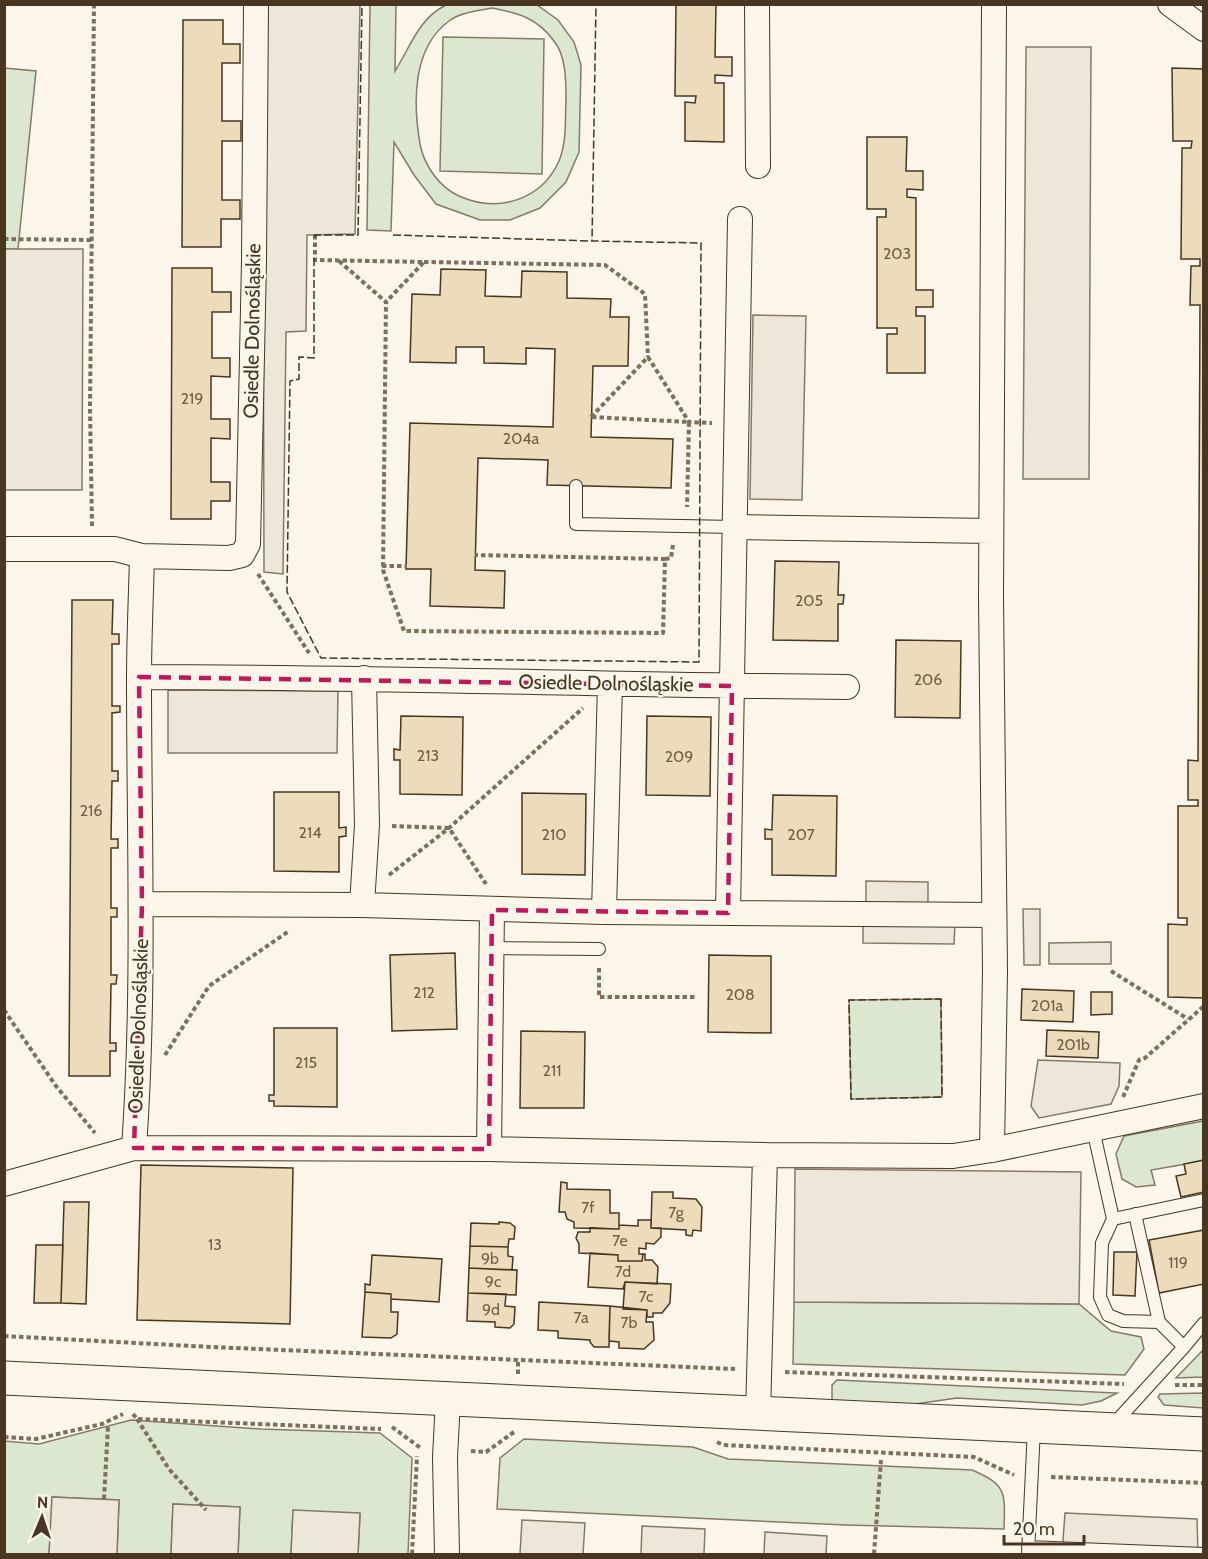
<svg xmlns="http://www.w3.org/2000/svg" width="1208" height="1559" viewBox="0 0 1208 1559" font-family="Cabin,sans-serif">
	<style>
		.green { fill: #dce7d0; stroke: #887966; stroke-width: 1.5; fill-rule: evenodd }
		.parking { fill: #ede7d9; stroke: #887966; stroke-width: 1.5 }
		.building { fill: #ecdcbc; stroke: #4a3520; stroke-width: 1.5 }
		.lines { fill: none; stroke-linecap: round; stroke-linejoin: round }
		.lane-casing { stroke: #4a3520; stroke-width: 14 }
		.street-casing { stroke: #4a3520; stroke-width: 26 }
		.secondary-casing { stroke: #4a3520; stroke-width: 35 }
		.path { stroke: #7f6f5c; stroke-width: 4; stroke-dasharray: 4.5 3; stroke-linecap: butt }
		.lane { stroke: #fbf6e9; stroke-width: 12 }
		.street { stroke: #fbf6e9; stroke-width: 24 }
		.secondary { stroke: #fbf6e9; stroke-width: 33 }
		.fence { stroke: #4a3520; stroke-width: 1.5; stroke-dasharray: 8 3; stroke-linecap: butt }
		.marked { fill: none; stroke: #c2185b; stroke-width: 4.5; stroke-dasharray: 12 8; stroke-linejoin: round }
		.labels { text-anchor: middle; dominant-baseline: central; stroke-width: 4.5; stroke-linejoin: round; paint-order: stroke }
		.number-label { font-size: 16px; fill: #725f47 }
		.street-label { font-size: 20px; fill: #4a3520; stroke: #fbf6e9 }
	</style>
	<rect width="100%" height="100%" fill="#fbf6e9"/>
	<path class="green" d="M 370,5 L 396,5 L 395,71 C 411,46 418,19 446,5 L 537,5 L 558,20 L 574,42 L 581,65 L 579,152 L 566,182 L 540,208 L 510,220 L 480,220 L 436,204 L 414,175 L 394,142 L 391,231 L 367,230 ZM 492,8 C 519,13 537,18 554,41 C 566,56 566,80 566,98 C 565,118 567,142 559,161 C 541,201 497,213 459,196 C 439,187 424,165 420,144 C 413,103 412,48 449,21 C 461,12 478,11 492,8 Z
		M 443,37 L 544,39 L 542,174 L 440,171 Z
		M 4,68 L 36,71 L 18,249 L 5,249 Z
		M 941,999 L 942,1097 L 851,1099 L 849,1000 Z
		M 1203,1121 L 1203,1161 L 1151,1170 L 1155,1185 L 1136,1187 L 1122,1179 L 1116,1154 L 1124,1136 Z
		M 794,1302 L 1079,1304 L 1111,1331 L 1141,1337 L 1144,1349 L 1125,1375 L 793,1364 Z
		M 1203,1350 L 1203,1377 L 1176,1378 Z
		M 837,1380 L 1117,1393 L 1101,1401 L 1082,1405 L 957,1398 L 901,1406 L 832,1403 L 832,1385 Z
		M 1203,1393 L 1203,1408 L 1164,1405 L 1158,1397 L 1160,1394 Z
		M 131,1420 L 261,1429 L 380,1433 L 412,1458 L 408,1554 L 358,1554 L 360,1514 L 293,1511 L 291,1554 L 238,1554 L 240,1507 L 173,1504 L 171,1554 L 117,1554 L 119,1500 L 53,1497 L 49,1554 L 5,1554 L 4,1441 L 39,1444 Z
		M 524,1439 L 693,1447 L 728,1459 L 972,1470 C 1007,1485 1005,1492 1004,1529 L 846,1525 L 497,1509 L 500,1458 Z"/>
	<path class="parking" d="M 266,5 L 360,5 L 355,234 L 307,235 L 306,331 L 286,332 L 283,574 L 264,572 L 263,195 Z
		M 1026,47 L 1091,47 L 1089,479 L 1023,479 Z
		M 5,249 L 83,249 L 82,490 L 5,490 Z
		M 753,315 L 806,316 L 802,500 L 750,499 Z
		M 168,690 L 338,691 L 337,753 L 168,753 Z
		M 866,881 L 928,882 L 928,905 L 866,904 Z
		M 1023,909 L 1040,909 L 1040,965 L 1024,965 Z
		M 863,923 L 955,924 L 954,944 L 863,943 Z
		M 1111,942 L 1111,964 L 1049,964 L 1049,943 Z
		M 1038,1060 L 1120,1063 L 1119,1086 L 1111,1104 L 1039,1118 L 1031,1106 Z
		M 795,1169 L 1081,1172 L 1079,1304 L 794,1302 Z
		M 52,1497 L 119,1500 L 117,1554 L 49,1554 Z
		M 173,1504 L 240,1507 L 238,1554 L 171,1554 Z
		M 293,1510 L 360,1513 L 358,1554 L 291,1554 Z
		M 1065,1513 L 1197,1519 L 1198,1554 L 1068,1554 L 1063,1540 Z
		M 522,1520 L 585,1523 L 583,1554 L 520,1554 Z
		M 642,1526 L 705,1529 L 704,1554 L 641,1554 Z
		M 765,1532 L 827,1536 L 826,1554 L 764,1554 Z"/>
	<path class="building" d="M 676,4 L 716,4 L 715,57 L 732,57 L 732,76 L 715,75 L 715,83 L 724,83 L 724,142 L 685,141 L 685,102 L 695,103 L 696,96 L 675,96 Z
		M 183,20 L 223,20 L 223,44 L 240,44 L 240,63 L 222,63 L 222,121 L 241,121 L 241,141 L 222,141 L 222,200 L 240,200 L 240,219 L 221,219 L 221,247 L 182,247 Z
		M 1172,68 L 1204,69 L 1204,998 L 1168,997 L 1168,924 L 1187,925 L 1187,918 L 1178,918 L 1178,806 L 1198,806 L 1198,800 L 1188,800 L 1188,760 L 1198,761 L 1200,305 L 1190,305 L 1191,266 L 1200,266 L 1200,259 L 1181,259 L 1182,148 L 1191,148 L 1192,141 L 1173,141 Z
		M 867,137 L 907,137 L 906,171 L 923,171 L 923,190 L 907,189 L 907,197 L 916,198 L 916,290 L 933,290 L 933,307 L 916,307 L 916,316 L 925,316 L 925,373 L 887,373 L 887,334 L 897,334 L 897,328 L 877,328 L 877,217 L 886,217 L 886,209 L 867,209 Z
		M 172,268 L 212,268 L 212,292 L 231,292 L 231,312 L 212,312 L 212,358 L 230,358 L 230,377 L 211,376 L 211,419 L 230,419 L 230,439 L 211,438 L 211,482 L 230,482 L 230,501 L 211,501 L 211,519 L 171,519 Z
		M 441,269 L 486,270 L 485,296 L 521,297 L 522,271 L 567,272 L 567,298 L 611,299 L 610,317 L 629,317 L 628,366 L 593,366 L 591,437 L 673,439 L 671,488 L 547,485 L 548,460 L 478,458 L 475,570 L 505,571 L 504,608 L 430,606 L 431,569 L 406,569 L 410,423 L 553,427 L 555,349 L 526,348 L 526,364 L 484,363 L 484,347 L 456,347 L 456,363 L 410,362 L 412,294 L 440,295 Z
		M 775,561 L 839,562 L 838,595 L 844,595 L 843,604 L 838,604 L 838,641 L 773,640 Z
		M 72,600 L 113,600 L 112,634 L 119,634 L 119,644 L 112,644 L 112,706 L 120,706 L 120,712 L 112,713 L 112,771 L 118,771 L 118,781 L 112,781 L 111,839 L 118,839 L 118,848 L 111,848 L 111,908 L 117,908 L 117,917 L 111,917 L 111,975 L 117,975 L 116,984 L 111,984 L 110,1043 L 116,1043 L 116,1051 L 110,1051 L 110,1076 L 69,1076 Z
		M 896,640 L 961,641 L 960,718 L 895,717 Z
		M 401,716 L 463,717 L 462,795 L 400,794 L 400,760 L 394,760 L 394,749 L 400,750 Z
		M 647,716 L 711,717 L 710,796 L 646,795 Z
		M 274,792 L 339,792 L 339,828 L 346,827 L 346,836 L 339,837 L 339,872 L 274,871 Z
		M 522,793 L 586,794 L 585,875 L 522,874 Z
		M 773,795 L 837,796 L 836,876 L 772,875 L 772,839 L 765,839 L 765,829 L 772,830 Z
		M 455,953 L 457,1029 L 392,1031 L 390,955 Z
		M 709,955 L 771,956 L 771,1033 L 708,1032 Z
		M 1022,989 L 1074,991 L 1073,1022 L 1021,1020 Z
		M 1091,992 L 1112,992 L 1112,1014 L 1091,1015 Z
		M 274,1028 L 337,1028 L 337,1107 L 274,1106 L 274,1101 L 269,1101 L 269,1095 L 274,1095 Z
		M 1047,1030 L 1099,1032 L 1098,1058 L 1046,1056 Z
		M 521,1031 L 585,1032 L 584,1108 L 520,1108 Z
		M 1204,1160 L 1204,1192 L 1181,1197 L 1176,1176 L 1186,1174 L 1184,1164 Z
		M 141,1165 L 293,1168 L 290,1324 L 137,1320 Z
		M 561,1182 L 567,1183 L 567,1189 L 610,1190 L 610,1213 L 619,1213 L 619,1229 L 574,1228 L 574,1222 L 567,1219 L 565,1212 L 559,1212 Z
		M 652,1192 L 673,1192 L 673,1198 L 696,1199 L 702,1207 L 701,1231 L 693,1230 L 692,1236 L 686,1235 L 686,1230 L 651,1228 Z
		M 64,1202 L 89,1202 L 86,1304 L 61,1303 Z
		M 638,1220 L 651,1220 L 651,1228 L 661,1228 L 661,1237 L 654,1244 L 646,1243 L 646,1249 L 639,1248 L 639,1254 L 643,1254 L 642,1261 L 618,1261 L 618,1255 L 579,1253 L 579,1244 L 576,1238 L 578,1232 L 590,1232 L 590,1228 L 619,1229 L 619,1225 L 638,1226 Z
		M 499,1222 L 510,1223 L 515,1227 L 514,1239 L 509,1239 L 508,1247 L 470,1246 L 471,1223 L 499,1224 Z
		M 1204,1230 L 1204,1284 L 1159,1293 L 1149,1240 Z
		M 36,1245 L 63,1245 L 61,1303 L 34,1303 Z
		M 470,1246 L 508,1247 L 508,1256 L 513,1257 L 512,1270 L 469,1268 Z
		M 1114,1252 L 1137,1252 L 1135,1296 L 1113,1295 Z
		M 590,1253 L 618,1255 L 618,1261 L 642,1261 L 643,1254 L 645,1254 L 645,1260 L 652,1260 L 658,1267 L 657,1284 L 625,1282 L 623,1289 L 588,1287 Z
		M 372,1255 L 442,1259 L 439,1302 L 391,1299 L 391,1294 L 365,1292 L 365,1284 L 370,1285 Z
		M 469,1268 L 517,1270 L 516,1295 L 468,1293 Z
		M 625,1282 L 671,1284 L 670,1303 L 662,1313 L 653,1313 L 653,1317 L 647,1317 L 647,1310 L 623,1309 Z
		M 365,1292 L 391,1294 L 391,1312 L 398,1312 L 397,1334 L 391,1338 L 362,1337 Z
		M 468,1293 L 506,1294 L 505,1306 L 515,1307 L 514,1324 L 510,1328 L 495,1327 L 495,1322 L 467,1321 Z
		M 539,1302 L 610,1306 L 609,1347 L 594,1347 L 590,1342 L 590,1340 L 558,1338 L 558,1331 L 538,1330 Z
		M 610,1306 L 647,1310 L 646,1322 L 653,1322 L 654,1340 L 644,1349 L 619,1348 L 619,1342 L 610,1341 L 609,1339 Z"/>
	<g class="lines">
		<defs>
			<path id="lane" d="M 576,486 L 576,524 L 735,527
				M 492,948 L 599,949
				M 1093,1129 L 1113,1219
				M 1135,1214 L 1159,1322
				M 1184,1347 L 1159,1322 L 1123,1321 L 1108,1315 L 1100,1297 L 1102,1243 L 1113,1219 L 1204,1200
				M 1113,1425 L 1184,1347 L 1204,1323
				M 1028,1547 L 1204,1554
				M 1028,1554 L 1034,1428"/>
			<path id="street" d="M 757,4 L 758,166
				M 1170,4 L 1204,29
				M 735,527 L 991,531
				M 4,549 L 115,549 L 142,556 L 229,558 L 242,555 L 248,544 L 254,261 L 256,4
				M 139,677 C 375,677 611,685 847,687
				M 142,904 L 362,905 L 604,912 L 994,915
				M 362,905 L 367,825 L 364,678
				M 604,912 L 610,684
				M 728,913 L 740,219
				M 134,1148 C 145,992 139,835 139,679 C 139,638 141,597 142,556
				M 489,1149 L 492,910
				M 992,1150 L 995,971 L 991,597 L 994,4
				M 4,1184 L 134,1148 L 489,1149 L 765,1155 L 953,1156 L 992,1150 L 1204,1106
				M 758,1415 L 765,1155
				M 447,1554 L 445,1457 L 448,1400"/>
			<path id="secondary" d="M 4,1378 L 1204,1434"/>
		</defs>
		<use href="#lane" class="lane-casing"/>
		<use href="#street" class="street-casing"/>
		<use href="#secondary" class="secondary-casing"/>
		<path class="path" d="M 315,235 L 315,260 L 424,262 L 386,302
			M 4,239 L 93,240
			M 339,261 L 386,302 L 383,570 L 404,631 L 663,633 L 665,559 L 475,555
			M 424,262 L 605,265 L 645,294 L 648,357
			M 591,417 L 648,357 L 689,422 L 712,423
			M 592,417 L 689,422 L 687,507
			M 92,526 L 90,408 L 94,4
			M 665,559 L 671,558 L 673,545
			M 382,566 L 407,566
			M 258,574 L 309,653
			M 392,826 L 449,828 L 486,884
			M 389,875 L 449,828 L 583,708
			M 599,968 L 599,997 L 696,997
			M 1111,971 L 1188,1019
			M 4,1010 L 56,1086 L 95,1133
			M 165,1055 L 209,986 L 289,931
			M 1123,1097 L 1139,1060 L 1145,1058 L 1204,1006
			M 4,1336 L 211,1347 L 735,1369
			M 785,1372 L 1124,1384
			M 518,1374 L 518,1360
			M 1175,1385 L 1204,1385
			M 133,1414 L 137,1419 L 381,1429
			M 137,1419 L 169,1469 L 206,1510
			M 392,1427 L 422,1449
			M 4,1437 L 36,1439 L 102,1424 L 123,1414
			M 717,1442 L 723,1445 L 974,1457 L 1014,1475
			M 471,1451 L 486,1452 L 514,1432
			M 1051,1477 L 1204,1483
			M 104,1499 L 108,1426
			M 412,1554 L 417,1456
			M 874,1554 L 881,1460"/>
		<use href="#lane" class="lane"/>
		<use href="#street" class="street"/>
		<use href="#secondary" class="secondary"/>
		<path class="fence" d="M 393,235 L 592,241
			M 315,237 L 315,235 L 358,235 L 362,4
			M 314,258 L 314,358 L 299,357 L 299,379 L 290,381 L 287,592 L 321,658 L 699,662 L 701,243 L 592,241 L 596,4
			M 941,999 L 942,1097 L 851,1099 L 849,1000 Z"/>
	</g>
	<path class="marked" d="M 139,677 L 732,686 L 728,913 L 492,910 L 489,1149 L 134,1148 L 142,904 Z"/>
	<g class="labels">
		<g class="number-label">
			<text x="897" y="253">203</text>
			<text x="192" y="398">219</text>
			<text x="521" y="438">204a</text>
			<text x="809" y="600">205</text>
			<text x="928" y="679">206</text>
			<text x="428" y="755">213</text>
			<text x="679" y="756">209</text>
			<text x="91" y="810">216</text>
			<text x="310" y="832">214</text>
			<text x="554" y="834">210</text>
			<text x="801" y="834">207</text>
			<text x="424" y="992">212</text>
			<text x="740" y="994">208</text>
			<text x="1047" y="1005">201a</text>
			<text x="1073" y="1044">201b</text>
			<text x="306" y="1062">215</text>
			<text x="552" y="1070">211</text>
			<text x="588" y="1207">7f</text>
			<text x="676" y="1212">7g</text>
			<text x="620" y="1240">7e</text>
			<text x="215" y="1244">13</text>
			<text x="490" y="1258">9b</text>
			<text x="1178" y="1262">119</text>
			<text x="623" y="1271">7d</text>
			<text x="493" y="1281">9c</text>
			<text x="646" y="1296">7c</text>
			<text x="491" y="1309">9d</text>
			<text x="581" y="1317">7a</text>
			<text x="629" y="1322">7b</text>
		</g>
		<g class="street-label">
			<text transform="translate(252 331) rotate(-89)">Osiedle Dolnośląskie</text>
			<text transform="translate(606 683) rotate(1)">Osiedle Dolnośląskie</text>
			<text transform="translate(138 1026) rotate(-88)">Osiedle Dolnośląskie</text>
		</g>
	</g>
	<rect width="1208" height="1559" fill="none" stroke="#4a3520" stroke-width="12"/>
	<g transform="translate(42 1517) rotate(2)" stroke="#fbf6e9" stroke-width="4.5" paint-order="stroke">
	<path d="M0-4.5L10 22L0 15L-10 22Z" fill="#4a3520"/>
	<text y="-9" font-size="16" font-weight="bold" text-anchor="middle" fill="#4a3520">N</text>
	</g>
	<path d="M1004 1535v9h80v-9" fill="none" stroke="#4a3520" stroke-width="3"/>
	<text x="1013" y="1535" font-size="18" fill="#4a3520" stroke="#fbf6e9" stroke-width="4.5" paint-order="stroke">20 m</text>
</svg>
